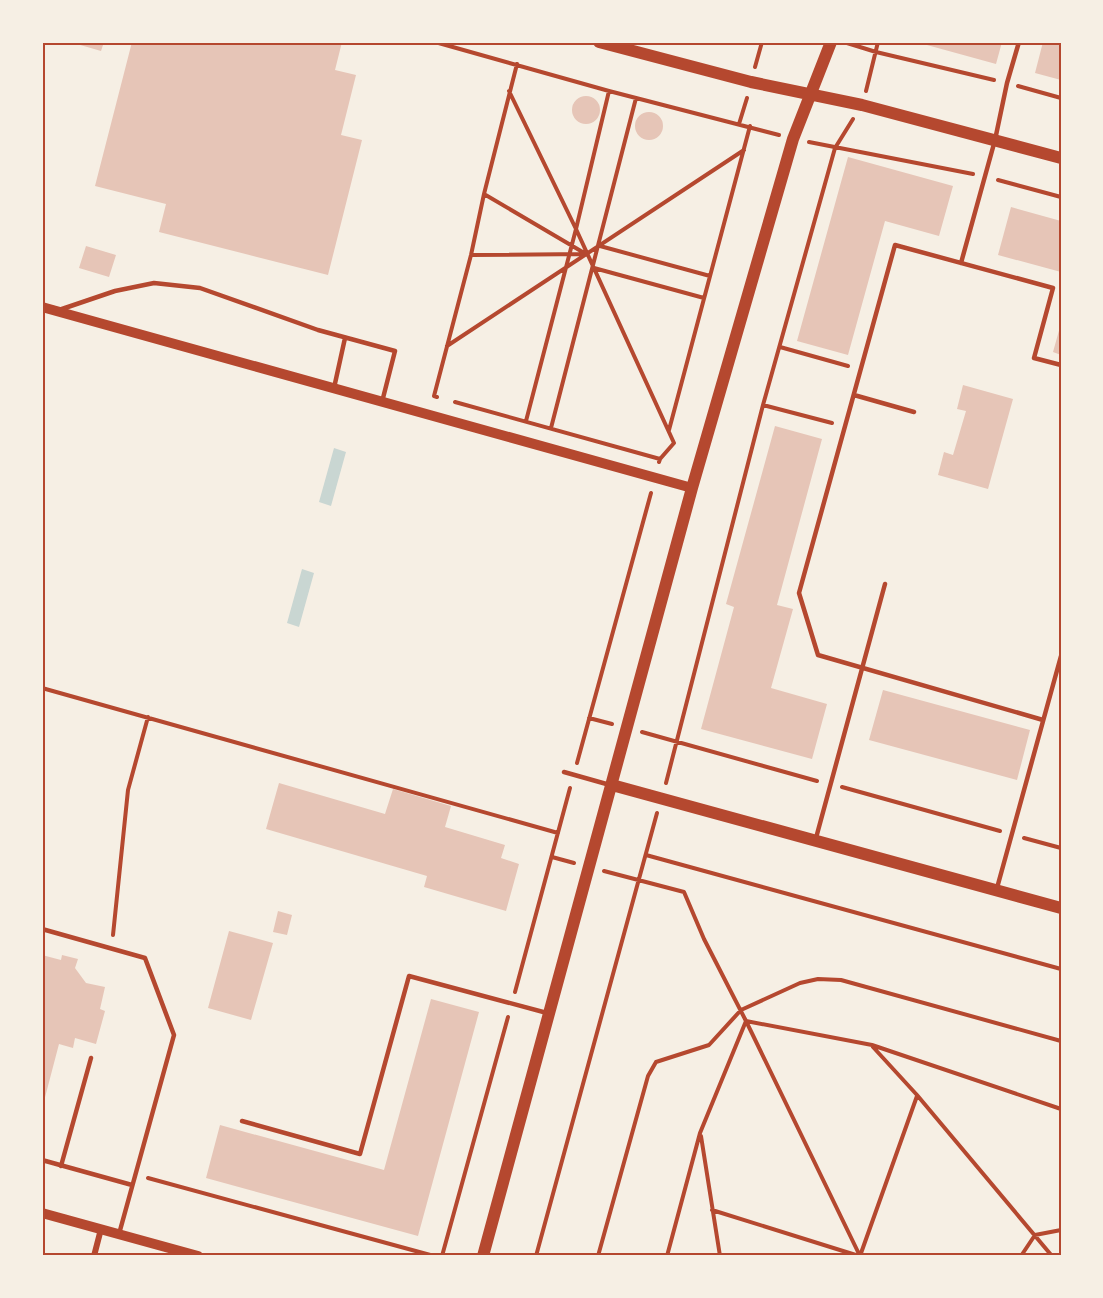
<svg xmlns="http://www.w3.org/2000/svg" width="1103" height="1298" viewBox="0 0 1103 1298" font-family="'Nunito Sans',sans-serif">
	<style>
		.water { fill: #c9d6d2 }
		.building { fill: #e6c5b7 }
		.lines { fill: none; stroke-linecap: round; stroke-linejoin: round }
		.path { stroke: #b5482f; stroke-width: 4 }
		.service { stroke: #b5482f; stroke-width: 4.5 }
		.minor { stroke: #b5482f; stroke-width: 6 }
		.tertiary { stroke: #b5482f; stroke-width: 10 }
		.secondary { stroke: #b5482f; stroke-width: 12 }
		.neatline { fill: none; stroke: #b5482f; stroke-width: 2 }
	</style>
	<rect width="100%" height="100%" fill="#f6efe4"/>
	<path class="water" d="M 334,448 L 346,452 L 331,506 L 319,502 Z
		M 302,569 L 314,573 L 299,627 L 287,623 Z"/>
	<path class="building" d="M 70,42 L 104,42 L 101,51 Z
		M 132,42 L 342,42 L 335,70 L 356,75 L 341,135 L 362,140 L 328,275 L 159,232 L 166,204 L 95,186 Z
		M 916,42 L 1002,42 L 996,64 Z
		M 1043,42 L 1061,42 L 1061,80 L 1035,73 Z
		M572 110a14 14 0 1 1 28 0a14 14 0 1 1-28 0Z
		M635 126a14 14 0 1 1 28 0a14 14 0 1 1-28 0Z
		M 848,157 L 953,186 L 939,236 L 885,221 L 848,355 L 797,341 Z
		M 1011,207 L 1061,221 L 1061,272 L 998,255 Z
		M 86,246 L 116,255 L 109,277 L 79,268 Z
		M 1060,327 L 1061,327 L 1061,355 L 1053,352 Z
		M 963,385 L 1013,399 L 988,489 L 938,475 L 944,452 L 953,455 L 966,411 L 957,409 Z
		M 775,426 L 822,439 L 777,605 L 793,609 L 771,688 L 827,704 L 812,759 L 701,729 L 734,607 L 726,604 Z
		M 883,690 L 1030,730 L 1017,780 L 869,740 Z
		M 279,783 L 385,814 L 393,789 L 451,806 L 445,827 L 505,845 L 501,858 L 519,864 L 506,911 L 424,887 L 427,876 L 266,829 Z
		M 278,911 L 292,915 L 287,935 L 273,932 Z
		M 229,931 L 273,943 L 251,1020 L 208,1008 Z
		M 42,955 L 61,960 L 62,955 L 78,959 L 75,968 L 86,983 L 105,987 L 100,1009 L 105,1011 L 96,1044 L 75,1038 L 73,1048 L 59,1044 L 43,1105 Z
		M 431,999 L 479,1012 L 418,1236 L 206,1178 L 220,1125 L 384,1170 Z"/>
	<g class="lines">
		<path class="path" d="M 435,42 L 609,91 L 779,135
			M 847,43 L 876,52 L 994,80
			M 755,67 L 762,42
			M 1018,86 L 1061,98
			M 509,91 L 576,229 L 674,443 L 660,459 L 659,462
			M 866,91 L 878,42
			M 739,124 L 747,98
			M 809,142 L 973,174
			M 998,180 L 1061,197
			M 484,194 L 586,254
			M 600,246 L 710,276
			M 471,255 L 586,254
			M 594,268 L 704,298
			M 447,346 L 744,150
			M 780,347 L 848,366
			M 437,397 L 434,396 L 471,255 L 484,194 L 517,64
			M 455,402 L 660,459
			M 763,405 L 832,423
			M 526,421 L 576,229 L 609,91
			M 551,428 L 636,98
			M 669,430 L 750,126
			M 42,688 L 558,833
			M 589,718 L 612,724
			M 642,732 L 817,781
			M 577,763 L 651,493
			M 666,783 L 763,405 L 835,148 L 853,119
			M 842,787 L 1000,831
			M 1024,838 L 1061,848
			M 646,855 L 1061,969
			M 552,857 L 574,863
			M 604,871 L 684,892 L 704,939 L 746,1021 L 860,1256
			M 113,935 L 128,790 L 148,717
			M 515,992 L 570,788
			M 873,1047 L 917,1095 L 1052,1256
			M 701,1136 L 720,1256
			M 148,1178 L 434,1256
			M 712,1210 L 859,1256
			M 442,1256 L 508,1017
			M 536,1256 L 657,813
			M 598,1256 L 648,1076 L 656,1062 L 709,1045 L 741,1010 L 800,983 L 818,979 L 841,980 L 1061,1041
			M 667,1256 L 700,1133 L 746,1021 L 872,1045 L 1061,1109
			M 860,1256 L 917,1096
			M 1021,1256 L 1035,1235 L 1061,1230"/>
		<path class="service" d="M 961,263 L 995,140 L 1007,83 L 1019,42
			M 59,310 L 115,291 L 154,283 L 200,288 L 318,330 L 395,351 L 382,402
			M 334,388 L 345,338
			M 854,395 L 914,412
			M 1043,720 L 818,655 L 799,593 L 895,245 L 1053,288 L 1034,358 L 1061,365
			M 564,772 L 610,785
			M 816,838 L 885,584
			M 997,888 L 1061,656
			M 42,929 L 145,958 L 174,1035 L 119,1234
			M 242,1121 L 360,1154 L 409,976 L 547,1013
			M 42,1160 L 132,1185
			M 61,1166 L 91,1058"/>
		<path class="minor" d="M 94,1256 L 101,1229"/>
		<path class="tertiary" d="M 42,307 L 692,488
			M 42,1213 L 198,1256"/>
		<path class="secondary" d="M 599,42 L 751,82 L 862,105 L 1061,158
			M 612,785 L 1061,908
			M 483,1256 L 692,488 L 793,139 L 831,42"/>
	</g>
	<rect width="1103" height="1298" fill="none" stroke="#f6efe4" stroke-width="87"/>
	<rect x="44" y="44" width="1016" height="1210" class="neatline"/>
</svg>
